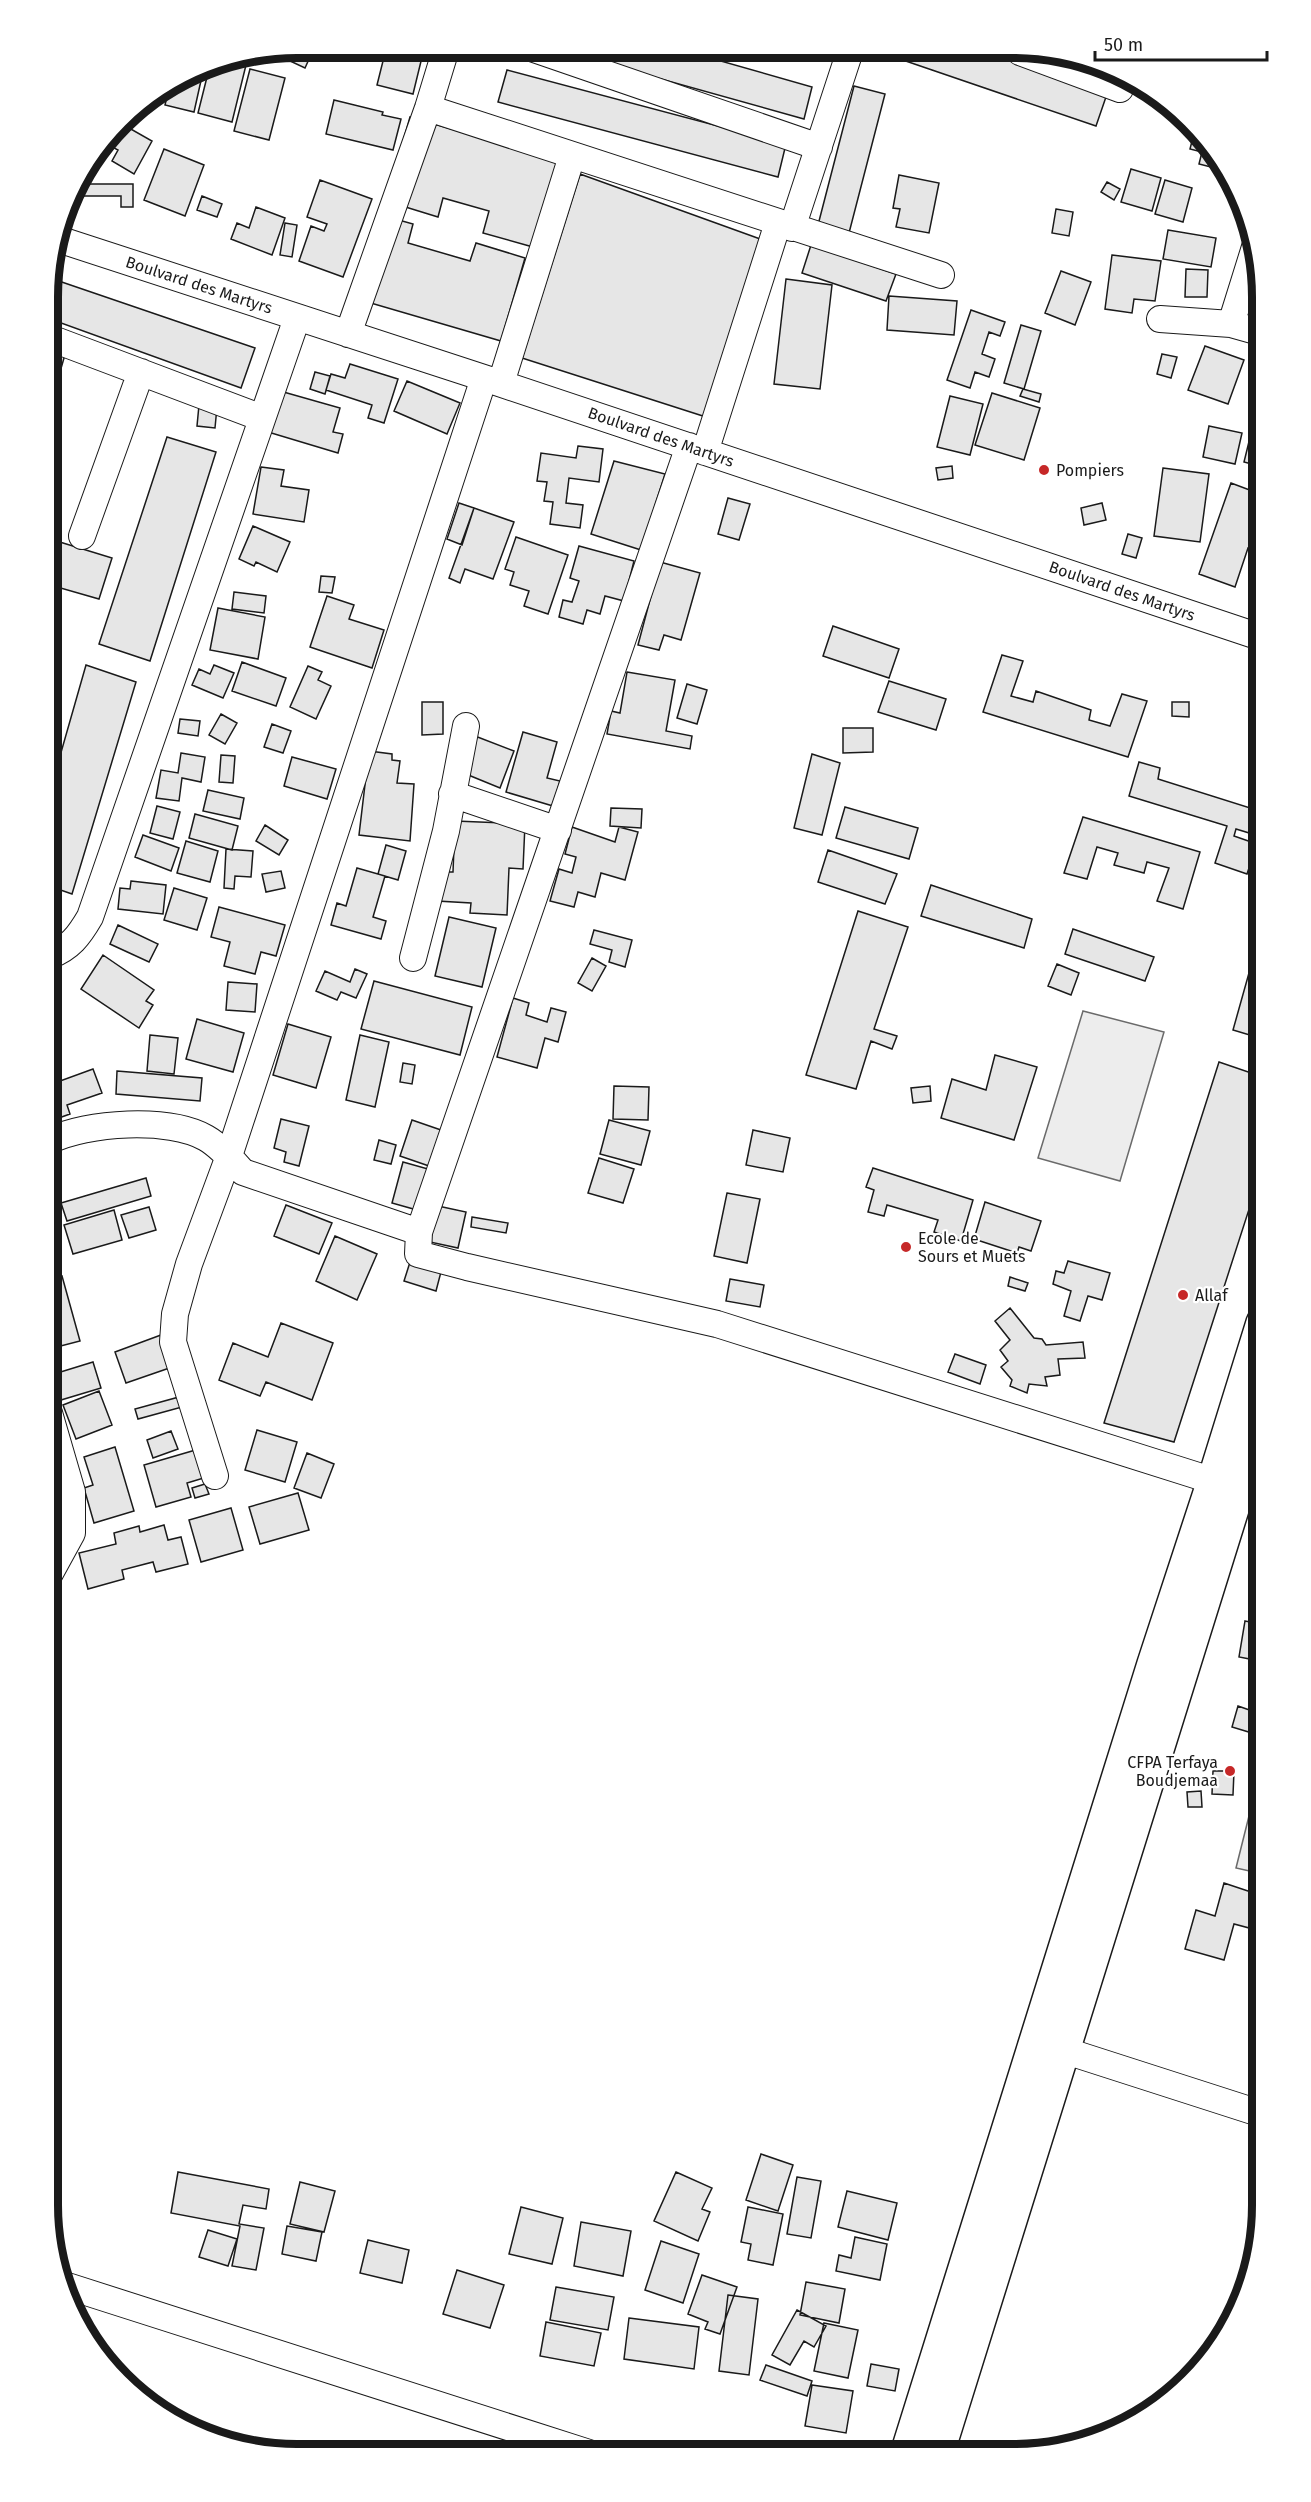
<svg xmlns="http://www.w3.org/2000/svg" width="1311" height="2502" viewBox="0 0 1311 2502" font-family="'Fira Sans',sans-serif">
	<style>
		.green { fill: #ededed; stroke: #6a6a6a; stroke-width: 1.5 }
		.building { fill: #e6e6e6; stroke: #1a1a1a; stroke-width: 1.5 }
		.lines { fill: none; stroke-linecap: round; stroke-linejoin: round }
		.minor-casing { stroke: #1a1a1a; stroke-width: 28 }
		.major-casing { stroke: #1a1a1a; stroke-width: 36 }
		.highway-casing { stroke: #1a1a1a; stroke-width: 36 }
		.minor { stroke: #fff; stroke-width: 26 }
		.major { stroke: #fff; stroke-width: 33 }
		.highway { stroke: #fff; stroke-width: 33 }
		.poi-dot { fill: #c62828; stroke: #fff; stroke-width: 2 }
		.labels { text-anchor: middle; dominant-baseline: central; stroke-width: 4.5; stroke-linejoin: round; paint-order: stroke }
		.street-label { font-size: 16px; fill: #1a1a1a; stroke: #fff }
		.poi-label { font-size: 16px; fill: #1a1a1a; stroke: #fff; text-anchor: start }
		.rim { fill: none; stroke: #1a1a1a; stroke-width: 8 }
	</style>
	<rect width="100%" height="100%" fill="#fff"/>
	<path class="green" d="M 1083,1011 L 1164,1032 L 1120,1181 L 1038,1158 Z
		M 1254,1796 L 1263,1798 L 1263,1874 L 1236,1868 Z"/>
	<path class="building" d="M 297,48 L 314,48 L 305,68 L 273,53 Z
		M 386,49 L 424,49 L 413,94 L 377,85 Z
		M 459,49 L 493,49 L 490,60 L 459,51 Z
		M 557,50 L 682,50 L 812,87 L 804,119 Z
		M 892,52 L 984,52 L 1107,94 L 1096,126 L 891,56 Z
		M 230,61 L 246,65 L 232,122 L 198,113 L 210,65 Z
		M 204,67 L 194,112 L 165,105 L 169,88 Z
		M 250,69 L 285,78 L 269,140 L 234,131 Z
		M 507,70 L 786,144 L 778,177 L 498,102 Z
		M 854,86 L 885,94 L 849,233 L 818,225 Z
		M 334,100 L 383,112 L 382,115 L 401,119 L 393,150 L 326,134 Z
		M 410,117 L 558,160 L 533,247 L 483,233 L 489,211 L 443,198 L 438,217 L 386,201 Z
		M 122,124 L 152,141 L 134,174 L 112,161 L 118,150 L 107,144 Z
		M 1195,129 L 1221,159 L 1219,169 L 1199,164 L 1202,152 L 1190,149 Z
		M 164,149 L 204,165 L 185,216 L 144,200 Z
		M 1131,169 L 1161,178 L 1152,211 L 1121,202 Z
		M 580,174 L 763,240 L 706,417 L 522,358 Z
		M 899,175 L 939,183 L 929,233 L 896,227 L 900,209 L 893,208 Z
		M 320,180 L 372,199 L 343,277 L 299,261 L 311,226 L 324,231 L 327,224 L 307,217 Z
		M 1165,180 L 1192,188 L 1183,222 L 1155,214 Z
		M 1107,182 L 1120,189 L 1114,200 L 1101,192 Z
		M 80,184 L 133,184 L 133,207 L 121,207 L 121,196 L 80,196 Z
		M 202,196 L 222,204 L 217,217 L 197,210 Z
		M 256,207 L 285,218 L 272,255 L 231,239 L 237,223 L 249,228 Z
		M 1056,209 L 1073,212 L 1069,236 L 1052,233 Z
		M 381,215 L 413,224 L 408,243 L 470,261 L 476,243 L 525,258 L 501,341 L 357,299 Z
		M 285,223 L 297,225 L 292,257 L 280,255 Z
		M 1168,230 L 1216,238 L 1211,267 L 1163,259 Z
		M 811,245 L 896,274 L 886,301 L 802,273 Z
		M 1112,255 L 1161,261 L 1155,301 L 1134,299 L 1132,313 L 1105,309 Z
		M 1186,269 L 1208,270 L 1207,297 L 1185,297 Z
		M 1061,271 L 1091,282 L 1075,325 L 1045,313 Z
		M 50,278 L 255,348 L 241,388 L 50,319 Z
		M 786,279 L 832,285 L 820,389 L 774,384 Z
		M 889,296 L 957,301 L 954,335 L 887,330 Z
		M 971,310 L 1005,322 L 1000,336 L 989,332 L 982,354 L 995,359 L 989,377 L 975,372 L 970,388 L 947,380 Z
		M 1021,325 L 1041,331 L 1024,389 L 1004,383 Z
		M 1205,346 L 1244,360 L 1228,404 L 1188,390 Z
		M 50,347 L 66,351 L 50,407 Z
		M 1162,354 L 1177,357 L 1171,378 L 1157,374 Z
		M 350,364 L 398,379 L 384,423 L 368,418 L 372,405 L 326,390 L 331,374 L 345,378 Z
		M 315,372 L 330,376 L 325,394 L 310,389 Z
		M 407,381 L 460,403 L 447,434 L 394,411 Z
		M 1023,389 L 1041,394 L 1039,402 L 1020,396 Z
		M 280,391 L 340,408 L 333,432 L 343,434 L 338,453 L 268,432 Z
		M 992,393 L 1040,408 L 1024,460 L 975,445 Z
		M 950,396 L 983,404 L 970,455 L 937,447 Z
		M 199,405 L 217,407 L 215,428 L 197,426 Z
		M 1256,413 L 1263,415 L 1263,467 L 1244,462 Z
		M 1209,426 L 1242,433 L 1235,464 L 1203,457 Z
		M 167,437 L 216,452 L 150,661 L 99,644 Z
		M 578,446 L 603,449 L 599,482 L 569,478 L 566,503 L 583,505 L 580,528 L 550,524 L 553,502 L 544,501 L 547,482 L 537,481 L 541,453 L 576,458 Z
		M 614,461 L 665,474 L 641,550 L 591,534 Z
		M 952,466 L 953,478 L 938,480 L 936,468 Z
		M 261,467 L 284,470 L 281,486 L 309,490 L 304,522 L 253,514 Z
		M 1163,468 L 1209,474 L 1200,542 L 1154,536 Z
		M 1231,483 L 1263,495 L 1263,525 L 1259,536 L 1263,537 L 1263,549 L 1261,553 L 1248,548 L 1235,587 L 1199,574 Z
		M 728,498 L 750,504 L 739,540 L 718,534 Z
		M 459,503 L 474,508 L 462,545 L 447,539 Z
		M 1102,503 L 1106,520 L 1084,525 L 1081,508 Z
		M 474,508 L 514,522 L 493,579 L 465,569 L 460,583 L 449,578 Z
		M 253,526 L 290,542 L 277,572 L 256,562 L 254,566 L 239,559 Z
		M 1128,534 L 1142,538 L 1136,558 L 1122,554 Z
		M 516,537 L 568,555 L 548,614 L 524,606 L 529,591 L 510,585 L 514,572 L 505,569 Z
		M 50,539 L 112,558 L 99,599 L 50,585 Z
		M 579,546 L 634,561 L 624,601 L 605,596 L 600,614 L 587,610 L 583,624 L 559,617 L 563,600 L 572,602 L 579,581 L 570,578 Z
		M 660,562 L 700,573 L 681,640 L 664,635 L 659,650 L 638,645 Z
		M 321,576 L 335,577 L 332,593 L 319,592 Z
		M 234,592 L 266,596 L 264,613 L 232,609 Z
		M 327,596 L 354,605 L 349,619 L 384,630 L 372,668 L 310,647 Z
		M 218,608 L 265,617 L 258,659 L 210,650 Z
		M 833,626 L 899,649 L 889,678 L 823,656 Z
		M 1002,655 L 1023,661 L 1011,696 L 1033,702 L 1036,691 L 1091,710 L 1089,720 L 1110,726 L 1122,694 L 1147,701 L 1128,757 L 983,712 Z
		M 242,662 L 286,678 L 276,706 L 232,691 Z
		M 86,665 L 136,682 L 72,894 L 49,886 L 50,791 Z
		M 214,665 L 234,673 L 223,698 L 192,685 L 199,669 L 210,674 Z
		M 308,666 L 322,672 L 318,680 L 331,686 L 316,719 L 290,707 Z
		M 627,672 L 675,680 L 666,731 L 692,736 L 690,749 L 607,734 L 611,711 L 620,713 Z
		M 889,681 L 946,699 L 936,730 L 878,712 Z
		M 687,684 L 707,690 L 697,724 L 677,718 Z
		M 422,702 L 443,702 L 443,734 L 422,735 Z
		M 1172,702 L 1189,702 L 1189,717 L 1172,716 Z
		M 221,714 L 237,723 L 225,744 L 209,735 Z
		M 180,719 L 200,721 L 198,736 L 178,733 Z
		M 272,724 L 291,731 L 283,753 L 264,747 Z
		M 843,728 L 873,728 L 873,752 L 843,753 Z
		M 523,732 L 557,742 L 547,778 L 560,781 L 553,806 L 506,792 Z
		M 475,736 L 514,751 L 500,788 L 461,772 Z
		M 369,751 L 392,754 L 392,760 L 400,761 L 397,783 L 414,784 L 410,841 L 359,835 Z
		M 181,753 L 205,757 L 201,782 L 182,778 L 179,801 L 156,798 L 161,770 L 178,773 Z
		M 812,754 L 840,763 L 822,835 L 794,828 Z
		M 221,755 L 235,756 L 233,783 L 219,782 Z
		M 292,757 L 336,769 L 327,799 L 284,786 Z
		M 1139,762 L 1160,768 L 1158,779 L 1263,812 L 1263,824 L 1259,836 L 1236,829 L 1234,836 L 1257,844 L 1247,874 L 1215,863 L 1227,826 L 1129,796 Z
		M 208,790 L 244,798 L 240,819 L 203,811 Z
		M 157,806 L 180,812 L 173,839 L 150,833 Z
		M 845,807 L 918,828 L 909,859 L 836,838 Z
		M 611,808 L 642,809 L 641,828 L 610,826 Z
		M 195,814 L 238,826 L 232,850 L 189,838 Z
		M 1083,817 L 1200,852 L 1183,909 L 1157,901 L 1169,868 L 1147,862 L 1144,873 L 1114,865 L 1118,853 L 1097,847 L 1087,879 L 1064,873 Z
		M 455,821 L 525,824 L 523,869 L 509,868 L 507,915 L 470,913 L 471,903 L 437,901 L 438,872 L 453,872 Z
		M 265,825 L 288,840 L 279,855 L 256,841 Z
		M 572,827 L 615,842 L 619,827 L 638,832 L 625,880 L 601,873 L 595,897 L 578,892 L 574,907 L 550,901 L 559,869 L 572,873 L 576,857 L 565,854 Z
		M 143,835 L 179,848 L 171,871 L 135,857 Z
		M 186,841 L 218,851 L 210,882 L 177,873 Z
		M 386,845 L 406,851 L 398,880 L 378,874 Z
		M 226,849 L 253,851 L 251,877 L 235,876 L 234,889 L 224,888 Z
		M 828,850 L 897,874 L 885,904 L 818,882 Z
		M 357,868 L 385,876 L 373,917 L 386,921 L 381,939 L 331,925 L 337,903 L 346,906 Z
		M 281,871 L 285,888 L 266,892 L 262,874 Z
		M 131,881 L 166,885 L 163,914 L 118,909 L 120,888 L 130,889 Z
		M 931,885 L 1032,919 L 1024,948 L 921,916 Z
		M 174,888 L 207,898 L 197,930 L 164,920 Z
		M 219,907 L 285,925 L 276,956 L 261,952 L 255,974 L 224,966 L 230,942 L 211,937 Z
		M 858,911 L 908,927 L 874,1029 L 897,1036 L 892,1049 L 871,1041 L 856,1089 L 806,1075 Z
		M 449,917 L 496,928 L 482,987 L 435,976 Z
		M 1263,923 L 1263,1039 L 1233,1030 Z
		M 118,925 L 158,944 L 149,962 L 110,944 Z
		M 1073,929 L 1154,957 L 1145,981 L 1065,954 Z
		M 594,930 L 632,940 L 625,967 L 609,962 L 612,950 L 590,944 Z
		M 103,955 L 154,990 L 146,1001 L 153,1005 L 139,1028 L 81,989 Z
		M 592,958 L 606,966 L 592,991 L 578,983 Z
		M 1057,964 L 1079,973 L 1071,995 L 1048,986 Z
		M 355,969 L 367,974 L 356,998 L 341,992 L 337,1000 L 316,991 L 325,971 L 350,982 Z
		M 374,981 L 472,1007 L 460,1055 L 361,1029 Z
		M 228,982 L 257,984 L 255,1012 L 226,1010 Z
		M 513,998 L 529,1003 L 526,1015 L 547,1022 L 551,1008 L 566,1012 L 558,1042 L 545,1038 L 537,1068 L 497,1057 Z
		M 49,1007 L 59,1039 L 49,1042 Z
		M 197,1019 L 244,1033 L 233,1072 L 186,1059 Z
		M 288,1024 L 331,1037 L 316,1088 L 273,1075 Z
		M 150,1035 L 178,1038 L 174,1074 L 147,1071 Z
		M 360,1035 L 389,1042 L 375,1107 L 346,1100 Z
		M 995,1055 L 1037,1067 L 1014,1140 L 941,1118 L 952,1079 L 986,1090 Z
		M 1219,1062 L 1263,1077 L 1263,1166 L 1174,1442 L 1104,1423 Z
		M 403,1063 L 415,1065 L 412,1084 L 400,1082 Z
		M 93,1069 L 102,1093 L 67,1105 L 70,1114 L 56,1119 L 52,1110 L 49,1111 L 49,1085 Z
		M 117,1071 L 202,1078 L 200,1101 L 116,1094 Z
		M 614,1086 L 649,1087 L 648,1120 L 613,1119 Z
		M 930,1086 L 931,1101 L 913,1103 L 911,1088 Z
		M 281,1119 L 309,1126 L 299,1166 L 284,1162 L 286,1152 L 274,1148 Z
		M 412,1120 L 441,1130 L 429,1166 L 400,1156 Z
		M 609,1120 L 650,1131 L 641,1165 L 600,1154 Z
		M 753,1130 L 790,1138 L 783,1172 L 746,1165 Z
		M 379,1140 L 396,1145 L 391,1164 L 374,1160 Z
		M 599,1158 L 634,1169 L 623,1203 L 588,1193 Z
		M 403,1162 L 428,1169 L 417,1210 L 392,1203 Z
		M 873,1168 L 973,1200 L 961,1241 L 934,1232 L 938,1220 L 887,1205 L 884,1216 L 868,1212 L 874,1190 L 866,1187 Z
		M 146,1178 L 151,1196 L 67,1221 L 61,1203 Z
		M 727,1193 L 760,1199 L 747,1263 L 714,1256 Z
		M 985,1202 L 1041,1221 L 1031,1251 L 1019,1247 L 1017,1253 L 974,1239 Z
		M 286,1205 L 332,1223 L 319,1254 L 274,1236 Z
		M 438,1206 L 466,1212 L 458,1248 L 430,1242 Z
		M 149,1207 L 156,1230 L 129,1238 L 121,1215 Z
		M 114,1210 L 122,1240 L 73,1254 L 64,1225 Z
		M 472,1217 L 508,1223 L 506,1233 L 471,1227 Z
		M 335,1236 L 377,1254 L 357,1300 L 316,1281 Z
		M 411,1259 L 442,1268 L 436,1291 L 404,1281 Z
		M 1068,1261 L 1110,1273 L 1102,1300 L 1088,1296 L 1080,1321 L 1064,1316 L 1071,1291 L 1053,1284 L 1056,1271 L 1064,1273 Z
		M 62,1276 L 80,1341 L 49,1349 L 49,1279 Z
		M 1010,1277 L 1028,1283 L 1025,1291 L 1008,1286 Z
		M 730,1279 L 764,1285 L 760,1307 L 726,1301 Z
		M 1010,1308 L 1034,1338 L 1042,1339 L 1046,1345 L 1083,1342 L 1085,1358 L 1058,1359 L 1060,1375 L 1045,1377 L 1047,1386 L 1029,1384 L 1027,1393 L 1010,1386 L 1012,1380 L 1001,1367 L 1008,1361 L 1000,1350 L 1010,1340 L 995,1321 Z
		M 281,1323 L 333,1343 L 312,1400 L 266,1382 L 260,1396 L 219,1380 L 233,1343 L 268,1357 Z
		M 169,1332 L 181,1364 L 126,1383 L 115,1352 Z
		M 955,1354 L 986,1365 L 980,1384 L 948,1372 Z
		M 93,1362 L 101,1388 L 61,1400 L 54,1374 Z
		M 99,1391 L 112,1425 L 76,1439 L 63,1405 Z
		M 179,1397 L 182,1407 L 138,1419 L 135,1409 Z
		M 257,1430 L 297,1442 L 285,1482 L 245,1470 Z
		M 171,1431 L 178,1449 L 153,1458 L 147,1440 Z
		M 115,1447 L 134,1511 L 94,1523 L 84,1488 L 93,1485 L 84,1457 Z
		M 199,1449 L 207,1477 L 187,1483 L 191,1497 L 156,1507 L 144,1465 Z
		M 307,1453 L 334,1464 L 321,1498 L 294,1488 Z
		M 205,1484 L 209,1494 L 195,1498 L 192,1488 Z
		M 298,1493 L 309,1530 L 260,1544 L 249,1507 Z
		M 231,1508 L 243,1550 L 201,1562 L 189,1520 Z
		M 164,1525 L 168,1540 L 181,1537 L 188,1564 L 156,1572 L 153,1562 L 122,1570 L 124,1579 L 88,1589 L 79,1553 L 116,1544 L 114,1533 L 139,1526 L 140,1532 Z
		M 1245,1621 L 1261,1624 L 1255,1660 L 1239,1657 Z
		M 1238,1706 L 1258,1713 L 1252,1733 L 1232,1727 Z
		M 1213,1771 L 1234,1771 L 1233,1795 L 1212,1794 Z
		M 1201,1791 L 1202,1807 L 1188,1807 L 1187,1792 Z
		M 1224,1883 L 1263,1896 L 1253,1929 L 1234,1924 L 1224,1960 L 1185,1949 L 1196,1910 L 1215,1916 Z
		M 761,2154 L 793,2165 L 778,2211 L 746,2200 Z
		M 178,2172 L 269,2189 L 266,2209 L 243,2205 L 239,2224 L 264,2228 L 256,2270 L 232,2266 L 240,2226 L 171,2213 Z
		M 676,2172 L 712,2188 L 702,2209 L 710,2212 L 698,2241 L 654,2221 Z
		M 797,2177 L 821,2181 L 811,2238 L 787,2234 Z
		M 300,2182 L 335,2191 L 324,2232 L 290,2224 Z
		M 847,2191 L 897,2203 L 888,2240 L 838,2227 Z
		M 521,2207 L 563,2218 L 552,2264 L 509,2254 Z
		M 748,2207 L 783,2214 L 773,2265 L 748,2260 L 751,2244 L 741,2242 Z
		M 581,2222 L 631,2231 L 623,2276 L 574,2266 Z
		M 287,2226 L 322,2232 L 316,2261 L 282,2254 Z
		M 208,2230 L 237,2239 L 228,2266 L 199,2257 Z
		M 855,2237 L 887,2244 L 880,2280 L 836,2271 L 839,2255 L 851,2258 Z
		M 368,2240 L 409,2250 L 402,2283 L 360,2273 Z
		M 661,2241 L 699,2254 L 683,2303 L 645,2290 Z
		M 457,2270 L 504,2285 L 490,2328 L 443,2314 Z
		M 702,2275 L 737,2287 L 720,2334 L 705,2329 L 708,2322 L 688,2314 Z
		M 806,2282 L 845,2289 L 839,2323 L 800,2315 Z
		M 556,2287 L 614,2297 L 608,2330 L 550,2320 Z
		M 728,2295 L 758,2299 L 749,2375 L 719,2371 Z
		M 797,2310 L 826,2326 L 814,2347 L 804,2341 L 790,2365 L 772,2355 Z
		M 629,2318 L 699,2327 L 694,2369 L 624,2359 Z
		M 546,2322 L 601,2333 L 594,2366 L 540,2356 Z
		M 824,2323 L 858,2330 L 848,2378 L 814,2371 Z
		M 871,2364 L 899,2369 L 895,2391 L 867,2386 Z
		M 766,2365 L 812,2381 L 807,2396 L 760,2380 Z
		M 812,2385 L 853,2391 L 846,2433 L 805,2426 Z
		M 731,2447 L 752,2453 L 729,2453 Z
		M 768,2448 L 784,2453 L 767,2453 Z"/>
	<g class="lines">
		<defs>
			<path id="minor" d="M 534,49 L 819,147
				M 1020,52 L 1120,89
				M 428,108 L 941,275
				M 792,228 L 850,51
				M 58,239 L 484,378 L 1263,638
				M 1160,319 L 1231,324 L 1263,333
				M 1231,324 L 1255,247
				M 348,334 L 428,108 L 446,49
				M 50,338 L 262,418
				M 501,383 L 572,156
				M 689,446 L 419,1232 L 418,1254 L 467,1267 L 717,1324 L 1214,1481
				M 705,452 L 778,223
				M 82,536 L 141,372
				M 452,794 L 558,830
				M 49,956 C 70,948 79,936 90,917 L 297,318
				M 413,958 L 446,831 L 466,726
				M 49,1141 C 87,1122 169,1117 206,1138 C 220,1146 232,1160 243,1172 L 419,1232
				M 215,1476 L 173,1342 L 175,1314 L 189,1264 L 229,1156 L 484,378
				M 49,1575 L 72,1533 L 72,1492 L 49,1413
				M 1063,2050 L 1262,2114
				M 61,2284 L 589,2453"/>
			<path id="major" d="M 1214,1481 L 1263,1323
				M 1237,1493 L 1263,1412"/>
			<path id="highway" d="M 907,2454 L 1154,1664 L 1214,1481
				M 937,2454 L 1237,1493"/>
		</defs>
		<use href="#minor" class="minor-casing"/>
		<use href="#major" class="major-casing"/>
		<use href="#highway" class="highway-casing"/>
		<use href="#minor" class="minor"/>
		<use href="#major" class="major"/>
		<use href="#highway" class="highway"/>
	</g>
	<g class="poi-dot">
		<circle cx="1044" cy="470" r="6"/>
		<circle cx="906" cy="1247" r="6"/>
		<circle cx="1183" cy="1295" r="6"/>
		<circle cx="1230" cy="1771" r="6"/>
	</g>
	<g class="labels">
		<g class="street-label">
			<text transform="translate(199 285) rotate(18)">Boulvard des Martyrs</text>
			<text transform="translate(661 437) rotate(19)">Boulvard des Martyrs</text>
			<text transform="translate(1122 591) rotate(19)">Boulvard des Martyrs</text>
		</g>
		<g class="poi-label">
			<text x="1056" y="470">Pompiers</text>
			<text x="918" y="1238">Ecole de<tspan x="918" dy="18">Sours et Muets</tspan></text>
			<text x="1195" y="1295">Allaf</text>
			<text x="1218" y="1762" text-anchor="end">CFPA Terfaya<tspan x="1218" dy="18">Boudjemaa</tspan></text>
		</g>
	</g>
	<path d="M0 0H1311V2502H0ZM297 58H1013A239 239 0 0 1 1252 297V2205A239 239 0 0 1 1013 2444H297A239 239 0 0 1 58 2205V297A239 239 0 0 1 297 58Z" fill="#fff" fill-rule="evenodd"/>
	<path class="rim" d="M297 58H1013A239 239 0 0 1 1252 297V2205A239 239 0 0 1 1013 2444H297A239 239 0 0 1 58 2205V297A239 239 0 0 1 297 58Z"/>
	<path d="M1095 51v9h172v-9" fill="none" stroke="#1a1a1a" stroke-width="3"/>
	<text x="1104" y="51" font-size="18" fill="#1a1a1a" stroke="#ffffff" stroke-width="4.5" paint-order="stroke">50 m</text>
</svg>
